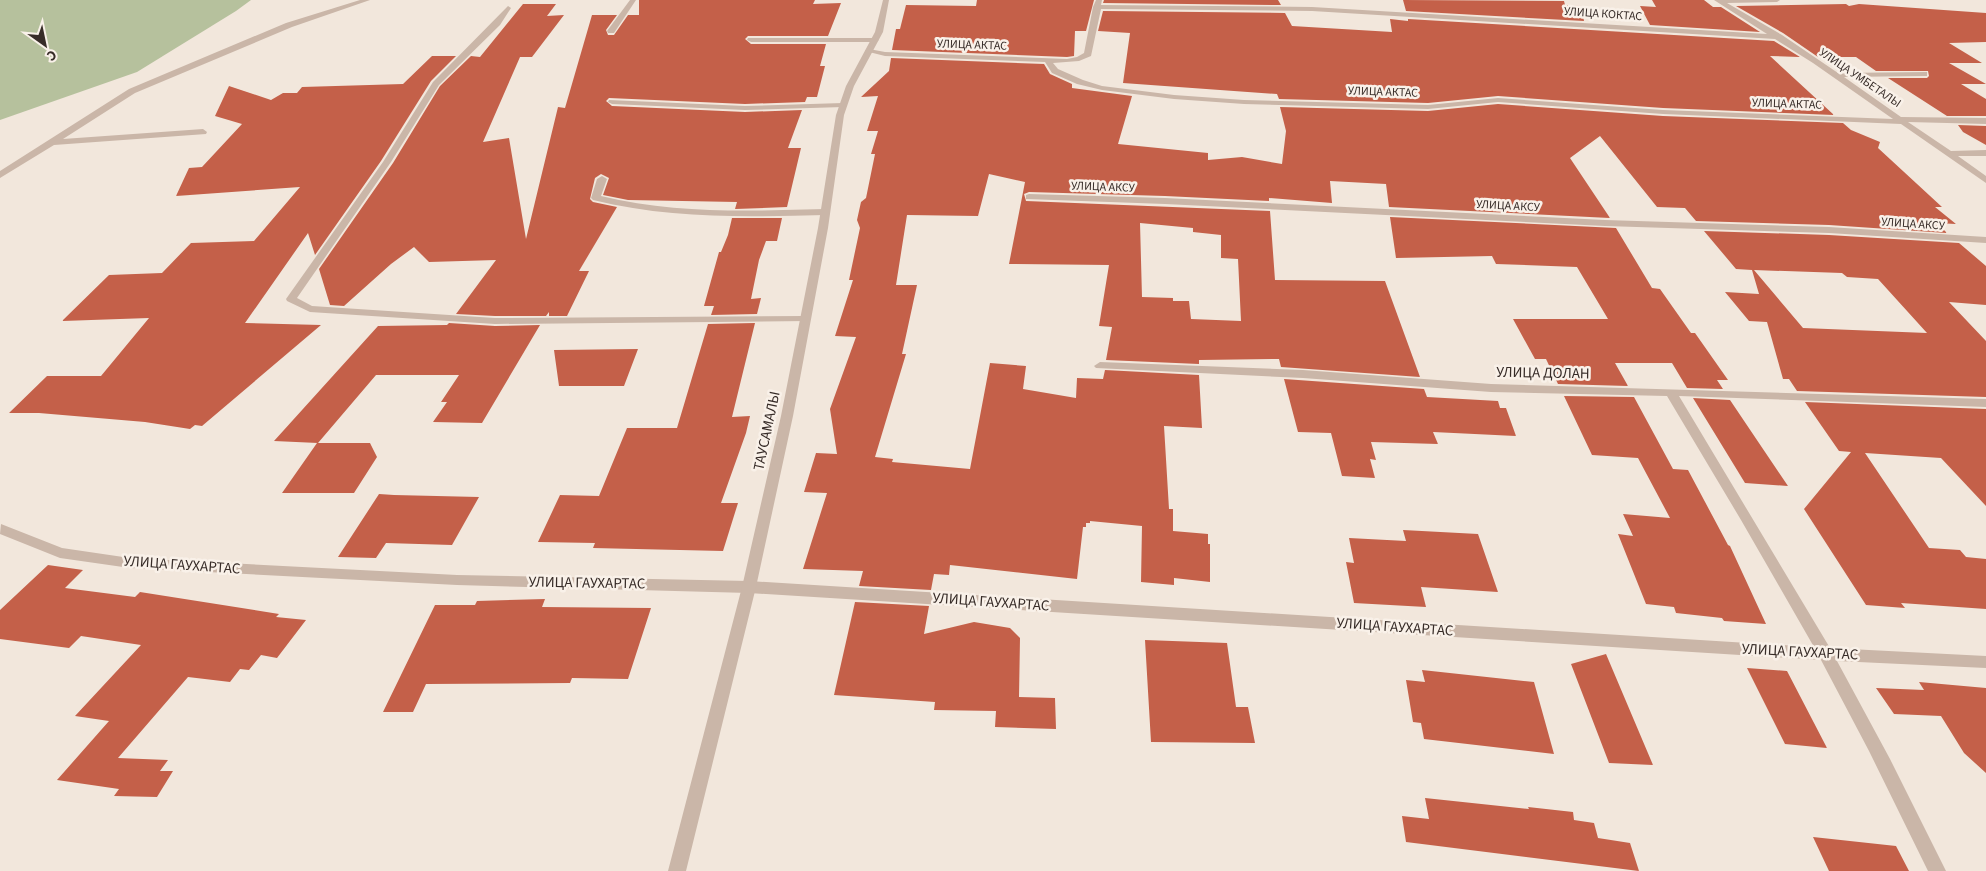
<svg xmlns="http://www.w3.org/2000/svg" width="1986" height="871" viewBox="0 0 1986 871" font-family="'Source Sans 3',sans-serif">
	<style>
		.green { fill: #b6c19d }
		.building { fill: #c46049; fill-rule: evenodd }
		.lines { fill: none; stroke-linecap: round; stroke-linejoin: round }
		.minor { fill: #cab6a8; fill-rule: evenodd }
		.tertiary { fill: #cab6a8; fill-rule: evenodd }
		.labels { text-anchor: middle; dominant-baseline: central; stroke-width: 5; stroke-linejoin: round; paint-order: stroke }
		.far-street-label { font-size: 12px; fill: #372c28; stroke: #f9f1e9 }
		.street-label { font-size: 15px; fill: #372c28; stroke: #f9f1e9 }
	</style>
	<rect width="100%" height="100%" fill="#f2e7dc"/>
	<path class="green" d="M 0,0 L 251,0 L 236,11 L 137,72 L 0,120 Z"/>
	<path class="building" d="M 639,0 L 815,0 L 813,4 L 841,3 L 828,36 L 748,36 L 745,39 L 751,44 L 826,44 L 820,66 L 825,66 L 817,97 L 807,97 L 805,102 L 745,104 L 609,98 L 606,101 L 612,106 L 745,112 L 802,110 L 788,148 L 801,148 L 787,207 L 735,209 L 737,202 L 628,200 L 603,195 L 609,178 L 601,174 L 595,178 L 590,199 L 593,202 L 617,207 L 579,271 L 589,271 L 567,316 L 549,316 L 549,312 L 546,316 L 495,316 L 456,314 L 496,260 L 429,262 L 414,247 L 391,264 L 344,306 L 330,305 L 319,269 L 393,163 L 440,86 L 471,56 L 480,57 L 523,4 L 556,4 L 547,16 L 564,15 L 532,57 L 520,57 L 483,142 L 509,138 L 526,239 L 558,107 L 565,108 L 592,15 L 617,15 L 606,30 L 608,35 L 614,35 L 628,15 L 639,15 Z
		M 977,0 L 1094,0 L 1086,31 L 1075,31 L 1074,56 L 1067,57 L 892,50 L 896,29 L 900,29 L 906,5 L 976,6 Z
		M 1104,0 L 1278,0 L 1281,5 L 1103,3 Z
		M 1403,0 L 1564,1 L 1565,5 L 1581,6 L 1584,21 L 1406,11 Z
		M 1652,0 L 1704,0 L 1713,7 L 1721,7 L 1760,32 L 1650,25 L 1640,6 L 1656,7 Z
		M 1846,4 L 1849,6 L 1859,4 L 1986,13 L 1986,42 L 1949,43 L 1982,63 L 1949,63 L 1986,84 L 1961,84 L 1986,99 L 1986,116 L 1947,116 L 1888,78 L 1927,78 L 1929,76 L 1928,71 L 1876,71 L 1856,57 L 1818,57 L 1783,33 L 1736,6 Z
		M 1103,11 L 1285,13 L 1292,26 L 1392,32 L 1390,19 L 1408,21 L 1408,19 L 1774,41 L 1800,57 L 1770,56 L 1834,115 L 1663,108 L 1498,96 L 1428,103 L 1279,99 L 1277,94 L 1123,83 L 1130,33 L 1098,31 Z
		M 432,56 L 456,56 L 431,81 L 381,161 L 315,255 L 308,233 L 245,323 L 321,325 L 202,426 L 195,425 L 190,429 L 145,422 L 39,413 L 9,413 L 47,376 L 101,376 L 149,318 L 62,321 L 109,275 L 162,273 L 191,243 L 254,241 L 300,187 L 176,196 L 189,168 L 202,167 L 242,124 L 215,116 L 229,86 L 271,100 L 283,93 L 297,93 L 302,87 L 403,84 Z
		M 891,58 L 1044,64 L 1050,74 L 1072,84 L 1072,88 L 1132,96 L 1118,144 L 1208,153 L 1208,160 L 1242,157 L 1282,164 L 1286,131 L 1280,107 L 1428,111 L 1498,104 L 1663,116 L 1843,123 L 1851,130 L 1880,142 L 1878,148 L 1942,207 L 1935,207 L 1956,224 L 1937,223 L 1947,233 L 1829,225 L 1696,221 L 1685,208 L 1657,207 L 1600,136 L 1570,158 L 1610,218 L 1389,207 L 1386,184 L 1330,181 L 1332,203 L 1269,198 L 1269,201 L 1165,196 L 1029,192 L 1024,194 L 1026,201 L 1270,211 L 1275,280 L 1385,281 L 1420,377 L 1281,367 L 1279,359 L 1199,360 L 1199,364 L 1106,360 L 1112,327 L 1099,326 L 1109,265 L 1009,264 L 1025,182 L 989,174 L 978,216 L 907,215 L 896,285 L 917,285 L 902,354 L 906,354 L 875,457 L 893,459 L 892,462 L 970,469 L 990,363 L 1026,366 L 1023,389 L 1076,398 L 1077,378 L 1103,379 L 1105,370 L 1199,375 L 1202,428 L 1164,426 L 1169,509 L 1173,509 L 1173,531 L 1208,534 L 1208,544 L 1210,544 L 1210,582 L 1174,578 L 1174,585 L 1141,582 L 1142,526 L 1090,521 L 1090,523 L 1086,523 L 1086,527 L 1083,527 L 1077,579 L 950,565 L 949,575 L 934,574 L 931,590 L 859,586 L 863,571 L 803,569 L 827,493 L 804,492 L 816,453 L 837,454 L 830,409 L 856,337 L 835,336 L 853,280 L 849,280 L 860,228 L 857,220 L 861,202 L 866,198 L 875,154 L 871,154 L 878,131 L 867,131 L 878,96 L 861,97 L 889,71 ZM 1140,223 L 1193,228 L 1193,232 L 1221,235 L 1221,258 L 1238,259 L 1241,321 L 1191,319 L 1189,301 L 1173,301 L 1173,298 L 1142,297 Z
		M 1958,125 L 1986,126 L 1986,145 L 1963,132 Z
		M 1390,217 L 1616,228 L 1652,288 L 1660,289 L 1691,333 L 1695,333 L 1728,380 L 1717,380 L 1723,389 L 1687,388 L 1672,363 L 1615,363 L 1628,386 L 1558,384 L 1546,359 L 1535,359 L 1513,319 L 1608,319 L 1577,267 L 1496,264 L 1492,256 L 1396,258 Z
		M 732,218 L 782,218 L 777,241 L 766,241 L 759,260 L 751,299 L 761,298 L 757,314 L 711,315 L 714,306 L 704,306 L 719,252 L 721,252 L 728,235 Z
		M 1704,231 L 1829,235 L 1959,243 L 1986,266 L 1986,305 L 1949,302 L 1986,341 L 1986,397 L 1797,391 L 1789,379 L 1783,379 L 1767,322 L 1749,321 L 1725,292 L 1759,294 L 1752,270 L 1736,269 ZM 1754,270 L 1842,273 L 1847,277 L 1878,279 L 1927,333 L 1803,328 Z
		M 449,323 L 495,326 L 540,325 L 482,423 L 433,422 L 447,402 L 441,402 L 459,375 L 376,375 L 318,443 L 274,441 L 378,326 L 447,325 Z
		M 755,323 L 732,417 L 750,416 L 746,433 L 721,503 L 738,503 L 723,551 L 593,548 L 595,543 L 538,542 L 560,495 L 599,496 L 627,428 L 677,428 L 708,324 Z
		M 638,349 L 624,386 L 559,386 L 554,350 Z
		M 1284,379 L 1424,389 L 1427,397 L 1498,401 L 1500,408 L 1506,408 L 1516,436 L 1433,432 L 1438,444 L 1371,442 L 1376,460 L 1370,459 L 1375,478 L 1342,476 L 1331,433 L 1298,432 Z
		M 1564,396 L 1634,397 L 1673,469 L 1688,470 L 1728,545 L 1730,546 L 1766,624 L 1724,621 L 1722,618 L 1676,613 L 1674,607 L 1646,604 L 1618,534 L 1633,536 L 1623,514 L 1670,518 L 1638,458 L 1592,455 Z
		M 1693,398 L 1730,400 L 1788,486 L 1745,483 Z
		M 1805,402 L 1986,409 L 1986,506 L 1941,458 L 1865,453 L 1929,548 L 1960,550 L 1966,557 L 1986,559 L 1986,609 L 1901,603 L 1905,608 L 1866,605 L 1804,509 L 1851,452 L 1839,451 Z
		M 317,443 L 370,443 L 377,457 L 354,493 L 282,493 Z
		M 379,494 L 394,495 L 479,497 L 452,545 L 386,543 L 376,558 L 338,557 Z
		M 1403,530 L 1478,534 L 1498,592 L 1421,587 L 1426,607 L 1354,603 L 1346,562 L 1354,563 L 1349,538 L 1406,541 Z
		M 48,565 L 83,570 L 65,588 L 135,597 L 140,592 L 279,614 L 276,617 L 306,620 L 277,658 L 261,655 L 249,670 L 240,669 L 230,682 L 188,677 L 118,758 L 168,760 L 160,771 L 173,771 L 157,797 L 114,796 L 119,789 L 57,780 L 109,721 L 75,716 L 141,645 L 81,636 L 69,648 L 0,639 L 0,610 Z
		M 545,599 L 542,607 L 651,608 L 628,679 L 572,678 L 570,683 L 426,684 L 413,712 L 383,712 L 435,605 L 475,605 L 477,601 Z
		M 855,602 L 929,606 L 924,634 L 974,622 L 1010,628 L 1020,638 L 1019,697 L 1055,698 L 1056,729 L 995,727 L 996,711 L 934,710 L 935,702 L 834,695 Z
		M 1145,640 L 1227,643 L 1236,707 L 1248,707 L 1255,743 L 1151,742 Z
		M 1606,654 L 1653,765 L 1609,763 L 1571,664 Z
		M 1747,668 L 1787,671 L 1827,748 L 1785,744 Z
		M 1422,670 L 1534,682 L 1554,754 L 1424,739 L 1421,723 L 1413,722 L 1406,680 L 1425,682 Z
		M 1919,682 L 1986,688 L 1986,773 L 1964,753 L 1941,716 L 1894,714 L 1876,688 L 1924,690 Z
		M 1425,798 L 1529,809 L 1528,807 L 1573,812 L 1574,820 L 1594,823 L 1598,838 L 1630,843 L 1639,871 L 1406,842 L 1402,816 L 1429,819 Z
		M 1813,837 L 1896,846 L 1909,871 L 1829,871 Z"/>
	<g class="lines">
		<path class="minor" d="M 360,0 L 370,0 L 292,27 L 135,93 L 63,139 L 203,129 L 207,132 L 206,134 L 54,145 L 0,178 L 0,171 L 129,89 L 286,23 Z
			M 630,0 L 636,0 L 614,33 L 608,33 L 607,31 Z
			M 1096,0 L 1102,0 L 1101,5 L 1312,7 L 1767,34 L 1714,0 L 1780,0 L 1777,2 L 1727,3 L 1782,35 L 1838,73 L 1927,72 L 1927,76 L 1924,76 L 1844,77 L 1901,117 L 1986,118 L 1986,124 L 1908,122 L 1951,151 L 1986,150 L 1986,156 L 1958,156 L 1986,176 L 1986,183 L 1901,124 L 1663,114 L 1498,102 L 1428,109 L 1244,104 L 1174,99 L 1102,90 L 1077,84 L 1052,73 L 1045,62 L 885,56 L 865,51 L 869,49 L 885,52 L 1067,59 L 1077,57 L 1084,53 L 1093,7 ZM 1101,9 L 1312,11 L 1775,39 L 1813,63 L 1893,119 L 1663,110 L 1498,98 L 1428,105 L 1244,100 L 1174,95 L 1102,86 L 1083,80 L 1058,69 L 1053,63 L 1079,61 L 1091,56 Z
			M 508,6 L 511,8 L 500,25 L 439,85 L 391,162 L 297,298 L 312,306 L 495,318 L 804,316 L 808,317 L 809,319 L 808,321 L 495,324 L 310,312 L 287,301 L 286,299 L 383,162 L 433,82 Z
			M 748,38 L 875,38 L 879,40 L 875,42 L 751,42 L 747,40 Z
			M 609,100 L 745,106 L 843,103 L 847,105 L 843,107 L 745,110 L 612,104 L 608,102 Z
			M 602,176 L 607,179 L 601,196 C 675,214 750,211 825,209 L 830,212 L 825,215 C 746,217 670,219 593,200 L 591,198 L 597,179 Z
			M 1029,194 L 1165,198 L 1605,220 L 1829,227 L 1986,237 L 1986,243 L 1829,233 L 1605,226 L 1165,204 L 1026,199 L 1026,195 Z
			M 1100,362 L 1303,370 L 1491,384 L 1986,399 L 1986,407 L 1679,396 L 1830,648 L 1986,656 L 1986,668 L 1837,661 L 1890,759 L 1946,871 L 1928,871 L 1869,751 L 1821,660 L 749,593 L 457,585 L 130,568 L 60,558 L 0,534 L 1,524 L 62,548 L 130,558 L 457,575 L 749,581 L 1814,647 L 1741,520 L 1667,396 L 1491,392 L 1303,378 L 1096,368 L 1094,366 Z"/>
		<path class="tertiary" d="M 883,0 L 889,0 L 883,32 L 854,86 L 844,115 L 828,228 L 793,416 L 756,587 L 686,871 L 668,871 L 742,587 L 781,416 L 818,228 L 836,115 L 846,86 L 875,32 Z"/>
	</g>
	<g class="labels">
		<g class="far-street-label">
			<text transform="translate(1603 14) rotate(4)">УЛИЦА КОКТАС</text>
			<text transform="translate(972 45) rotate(2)">УЛИЦА АКТАС</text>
			<text transform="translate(1860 78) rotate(34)">УЛИЦА УМБЕТАЛЫ</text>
			<text transform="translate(1383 92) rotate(2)">УЛИЦА АКТАС</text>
			<text transform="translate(1787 104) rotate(2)">УЛИЦА АКТАС</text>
			<text transform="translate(1103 187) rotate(2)">УЛИЦА АКСУ</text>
			<text transform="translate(1508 206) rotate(3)">УЛИЦА АКСУ</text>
			<text transform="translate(1913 224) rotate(4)">УЛИЦА АКСУ</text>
		</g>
		<g class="street-label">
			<text transform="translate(1543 373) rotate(1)">УЛИЦА ДОЛАН</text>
			<text transform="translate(767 431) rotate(-78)">ТАУСАМАЛЫ</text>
			<text transform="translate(182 565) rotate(4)">УЛИЦА ГАУХАРТАС</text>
			<text transform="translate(587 583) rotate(1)">УЛИЦА ГАУХАРТАС</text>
			<text transform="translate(991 602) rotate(4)">УЛИЦА ГАУХАРТАС</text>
			<text transform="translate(1395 627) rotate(4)">УЛИЦА ГАУХАРТАС</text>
			<text transform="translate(1800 652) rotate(3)">УЛИЦА ГАУХАРТАС</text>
		</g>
	</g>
	<g transform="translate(45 45) rotate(147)" stroke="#f9f1e9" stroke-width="4" paint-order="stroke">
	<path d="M0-4L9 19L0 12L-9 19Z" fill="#372c28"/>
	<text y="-8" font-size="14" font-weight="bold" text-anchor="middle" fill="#372c28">С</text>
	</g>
</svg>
